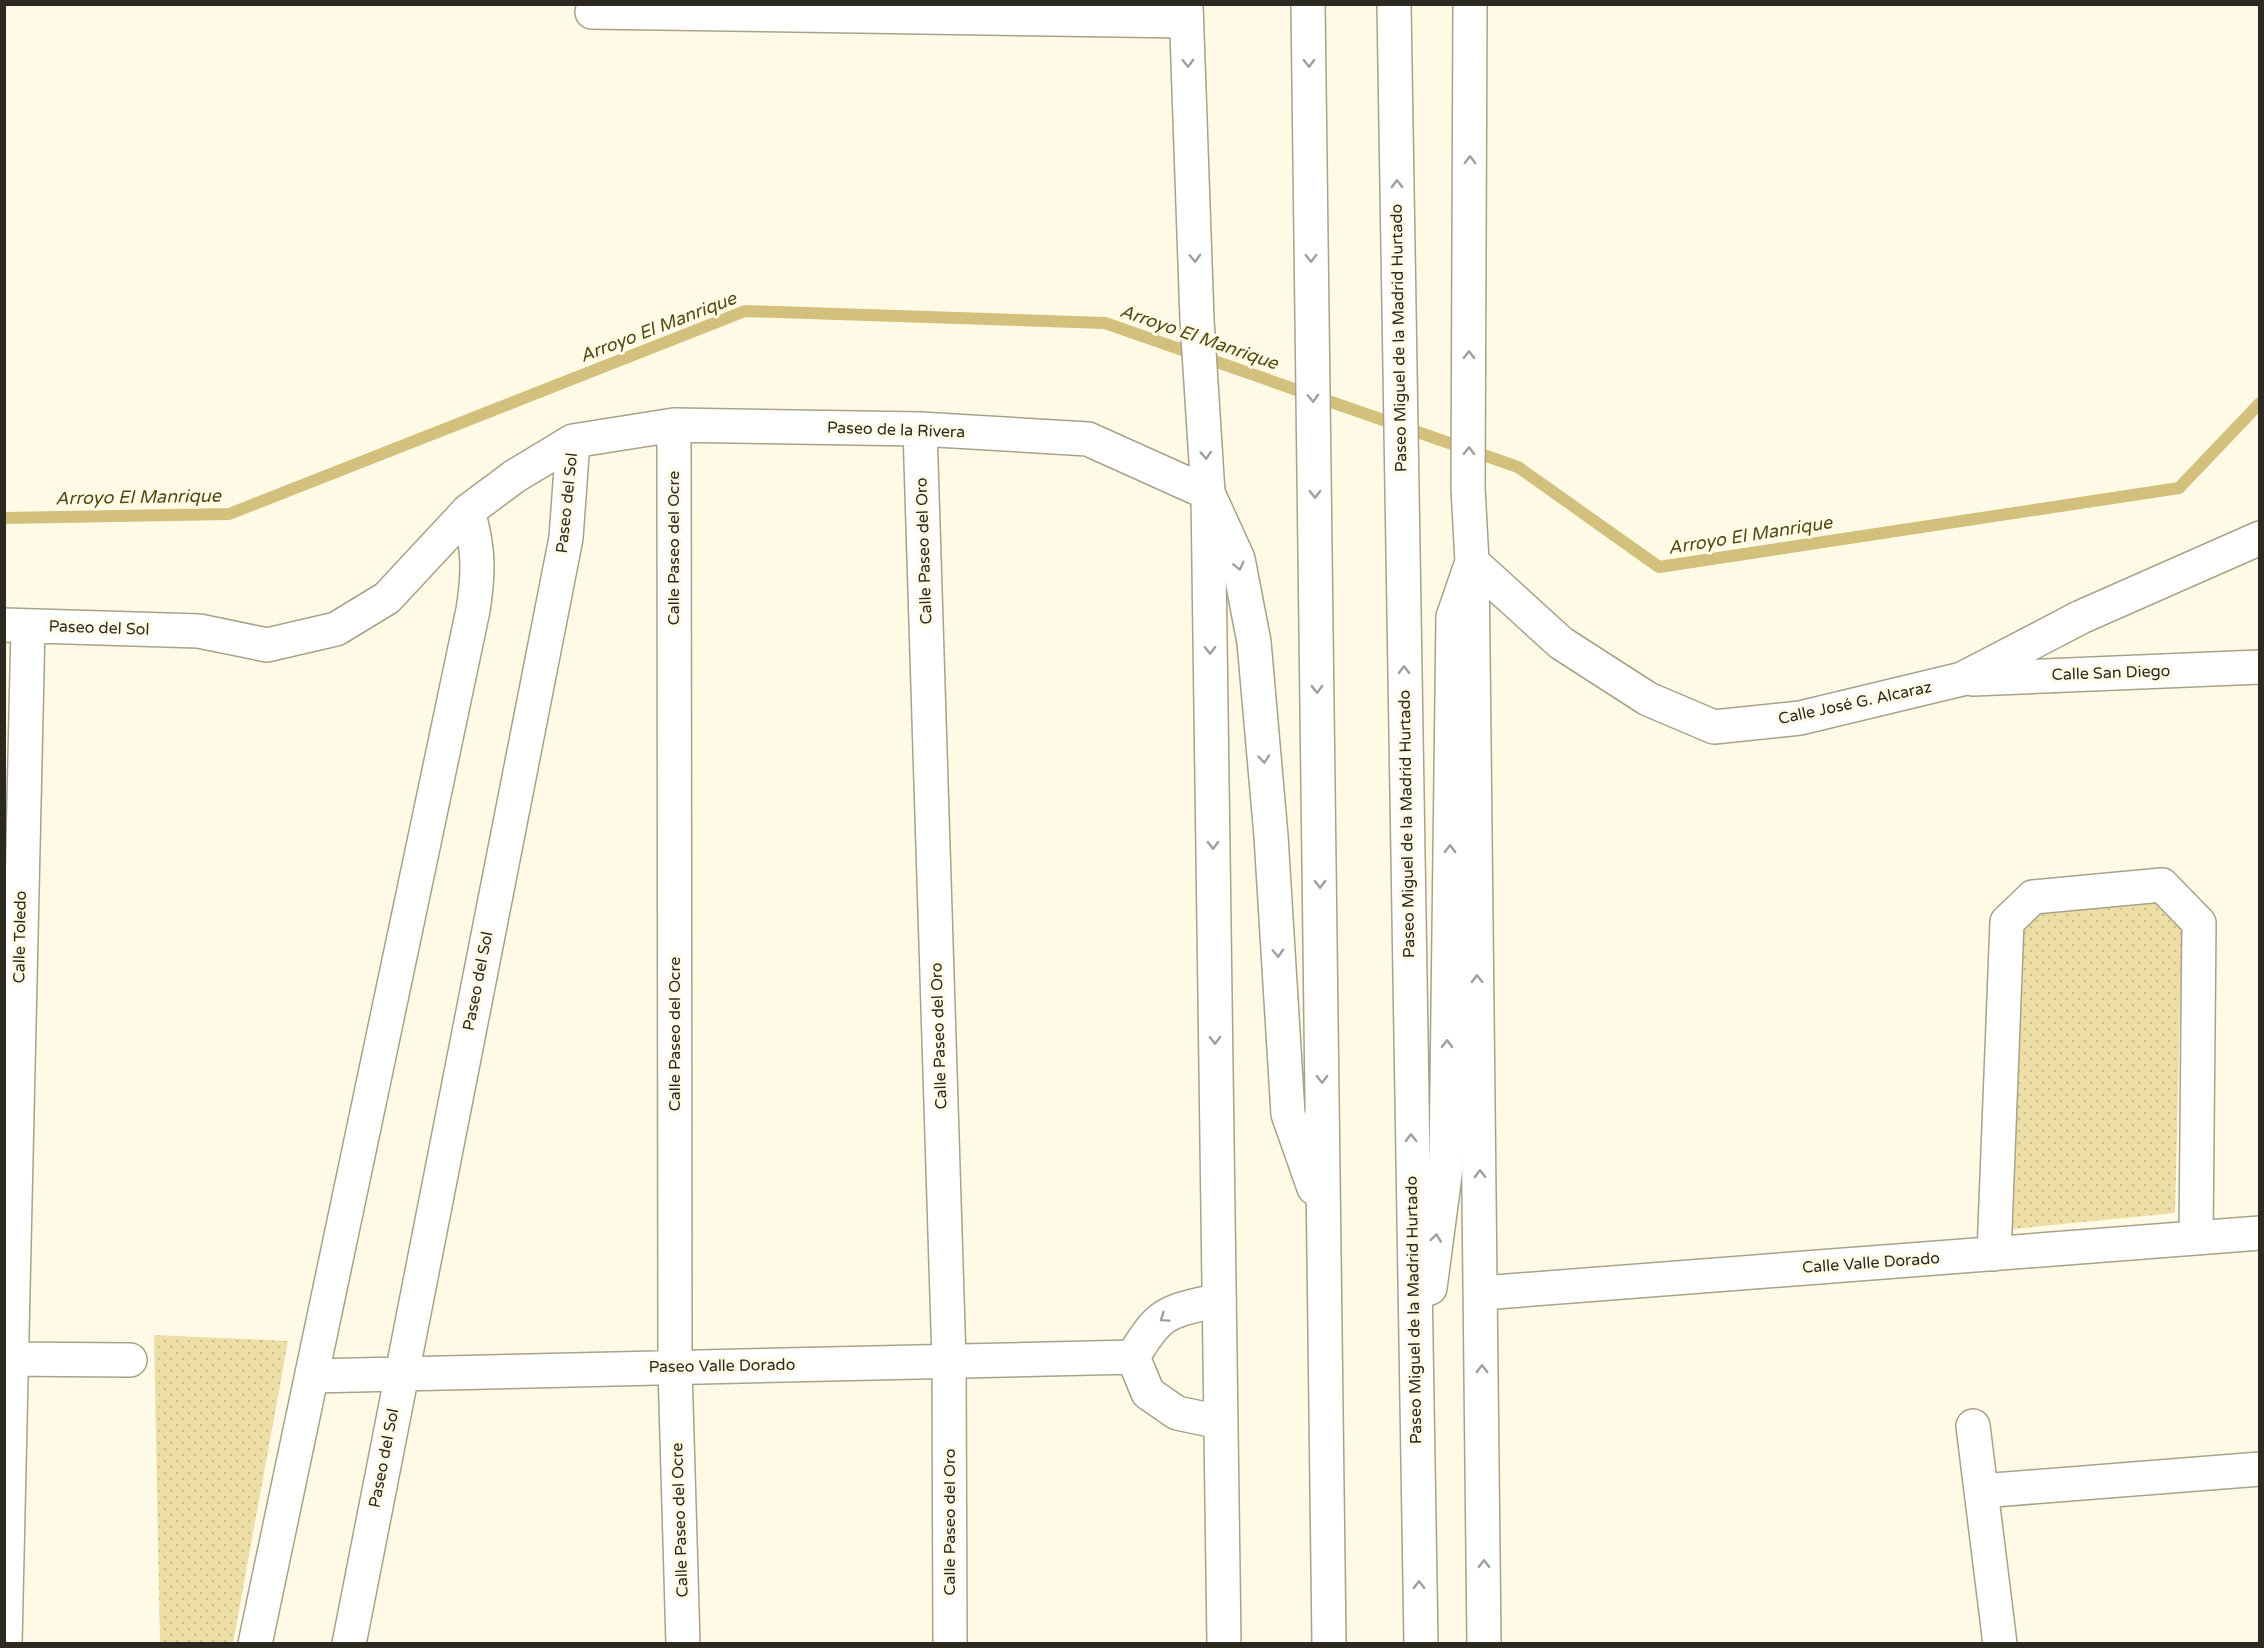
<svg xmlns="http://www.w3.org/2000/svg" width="2264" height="1648" viewBox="0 0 2264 1648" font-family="'Varela Round',sans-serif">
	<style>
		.park { fill: url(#park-dots) }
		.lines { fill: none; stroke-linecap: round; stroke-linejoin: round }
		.stream { stroke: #d2c07c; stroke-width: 12 }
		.minor-casing { stroke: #a8a28a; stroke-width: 36 }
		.tertiary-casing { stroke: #a8a28a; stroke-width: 36 }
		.trunk-casing { stroke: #a8a28a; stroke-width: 36 }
		.minor { stroke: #fff; stroke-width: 33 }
		.tertiary { stroke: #fff; stroke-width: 33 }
		.trunk { stroke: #fff; stroke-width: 33 }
		.oneway { stroke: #a09f9b }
		.labels { text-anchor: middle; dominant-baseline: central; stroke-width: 6; stroke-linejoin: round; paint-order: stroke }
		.street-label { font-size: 16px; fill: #2c2a20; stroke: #fffae5 }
		.water-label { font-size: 18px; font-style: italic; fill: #554914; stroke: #fffae5 }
	</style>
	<defs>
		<pattern id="park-dots" width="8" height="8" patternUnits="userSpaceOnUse" patternTransform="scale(1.5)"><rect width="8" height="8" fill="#ecdea5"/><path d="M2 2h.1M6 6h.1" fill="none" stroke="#cbbf8e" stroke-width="1.8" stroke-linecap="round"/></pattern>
	</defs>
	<rect width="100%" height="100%" fill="#fffae5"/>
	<path class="park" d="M 2155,899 L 2182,926 L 2175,1213 L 2013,1229 L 2020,931 L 2049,907 Z
		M 154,1335 L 288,1341 L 233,1643 L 160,1643 Z"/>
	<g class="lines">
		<path class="stream" d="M 4,518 L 229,514 L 745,311 L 1105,323 L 1518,467 L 1659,567 L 2179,488 L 2260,403"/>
		<defs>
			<path id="minor" d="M 592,12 L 1186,21
				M 674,425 L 675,1368 L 683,1644
				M 920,429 L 949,1361 L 950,1644
				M 1472,562 L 1561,643 L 1648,699 L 1714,727 L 1800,718 L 1962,679 L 2081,617 L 2260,538
				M 4,625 L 199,631 L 267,645 L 336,629 L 387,598 L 468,511 L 515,476 L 573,441 L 674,425 L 920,429 L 1088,439 L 1208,493
				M 1973,679 L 2260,667
				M 1994,1254 L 2007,922 L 2033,897 L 2162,885 L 2199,923 L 2196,1238
				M 1482,1293 L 2260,1233
				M 1219,1300 C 1167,1312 1160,1311 1133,1357 L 1148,1393 L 1177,1413 L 1220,1422
				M 4,1359 L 130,1360
				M 312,1376 L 1133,1357
				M 1973,1426 L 2000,1644
				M 1981,1491 L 2260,1469
				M 5,1644 L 28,626
				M 255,1644 L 473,610 C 479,572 479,549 468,511
				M 349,1644 L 566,538 L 573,441"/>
			<path id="tertiary" d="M 1186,4 L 1197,320 L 1208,493 L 1224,1644
				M 1470,4 L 1468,488 L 1472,562 L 1484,1644"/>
			<path id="trunk" d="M 1308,4 L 1329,1644
				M 1394,4 L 1421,1644
				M 1208,493 L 1238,559 L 1254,642 L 1271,836 L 1288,1114 L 1314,1188
				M 1430,1288 L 1446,1167 L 1453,617 L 1472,562"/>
		</defs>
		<use href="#minor" class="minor-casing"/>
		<use href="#tertiary" class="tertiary-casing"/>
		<use href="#trunk" class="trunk-casing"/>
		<use href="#minor" class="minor"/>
		<use href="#tertiary" class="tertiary"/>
		<use href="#trunk" class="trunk"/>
	</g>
	<defs><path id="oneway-chevron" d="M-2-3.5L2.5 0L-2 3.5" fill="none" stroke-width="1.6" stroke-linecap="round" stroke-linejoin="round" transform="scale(1.5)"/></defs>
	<g class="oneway">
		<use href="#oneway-chevron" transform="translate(1188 63) rotate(88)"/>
		<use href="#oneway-chevron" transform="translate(1309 63) rotate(89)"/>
		<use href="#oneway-chevron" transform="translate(1470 160) rotate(-90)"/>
		<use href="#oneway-chevron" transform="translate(1397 184) rotate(-91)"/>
		<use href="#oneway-chevron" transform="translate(1195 258) rotate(88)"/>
		<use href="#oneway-chevron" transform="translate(1311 258) rotate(89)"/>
		<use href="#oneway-chevron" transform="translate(1469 355) rotate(-90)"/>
		<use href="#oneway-chevron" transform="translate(1313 398) rotate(88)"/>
		<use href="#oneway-chevron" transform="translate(1469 451) rotate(-89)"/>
		<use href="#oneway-chevron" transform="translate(1206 455) rotate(86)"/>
		<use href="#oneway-chevron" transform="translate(1315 494) rotate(89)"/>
		<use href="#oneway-chevron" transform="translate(1239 566) rotate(76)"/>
		<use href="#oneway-chevron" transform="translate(1210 650) rotate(89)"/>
		<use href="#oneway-chevron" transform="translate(1404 670) rotate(-91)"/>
		<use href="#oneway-chevron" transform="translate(1317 689) rotate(89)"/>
		<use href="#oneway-chevron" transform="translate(1264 759) rotate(85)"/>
		<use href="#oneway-chevron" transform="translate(1213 845) rotate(89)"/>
		<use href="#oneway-chevron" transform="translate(1450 849) rotate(-89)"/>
		<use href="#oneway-chevron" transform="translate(1320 884) rotate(89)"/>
		<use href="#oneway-chevron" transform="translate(1278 953) rotate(87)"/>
		<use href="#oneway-chevron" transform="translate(1477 979) rotate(-91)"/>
		<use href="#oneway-chevron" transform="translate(1215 1040) rotate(89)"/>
		<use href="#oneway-chevron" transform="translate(1447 1044) rotate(-89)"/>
		<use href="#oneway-chevron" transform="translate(1322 1079) rotate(89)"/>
		<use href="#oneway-chevron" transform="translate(1411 1138) rotate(-91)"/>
		<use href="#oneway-chevron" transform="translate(1480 1174) rotate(-91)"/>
		<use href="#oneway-chevron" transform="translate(1436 1238) rotate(-82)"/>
		<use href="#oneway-chevron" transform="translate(1164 1318) rotate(146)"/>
		<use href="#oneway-chevron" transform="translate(1482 1369) rotate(-90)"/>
		<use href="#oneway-chevron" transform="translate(1484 1564) rotate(-90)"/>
		<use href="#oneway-chevron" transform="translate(1419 1585) rotate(-91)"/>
	</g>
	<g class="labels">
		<g class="street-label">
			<text transform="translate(1399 338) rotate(-91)">Paseo Miguel de la Madrid Hurtado</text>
			<text transform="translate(896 430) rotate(2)">Paseo de la Rivera</text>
			<text transform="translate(567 503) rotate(-84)">Paseo del Sol</text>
			<text transform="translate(674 548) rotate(-90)">Calle Paseo del Ocre</text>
			<text transform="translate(924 551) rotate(-92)">Calle Paseo del Oro</text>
			<text transform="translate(99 628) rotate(2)">Paseo del Sol</text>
			<text transform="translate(2111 673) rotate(-2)">Calle San Diego</text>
			<text transform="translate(1855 703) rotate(-12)">Calle José G. Alcaraz</text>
			<text transform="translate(1407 824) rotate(-91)">Paseo Miguel de la Madrid Hurtado</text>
			<text transform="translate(20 937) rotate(-89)">Calle Toledo</text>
			<text transform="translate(478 981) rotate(-79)">Paseo del Sol</text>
			<text transform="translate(675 1034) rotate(-90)">Calle Paseo del Ocre</text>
			<text transform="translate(939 1036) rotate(-92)">Calle Paseo del Oro</text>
			<text transform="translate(1871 1263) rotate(-4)">Calle Valle Dorado</text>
			<text transform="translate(1414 1310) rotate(-91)">Paseo Miguel de la Madrid Hurtado</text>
			<text transform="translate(722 1366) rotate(-1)">Paseo Valle Dorado</text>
			<text transform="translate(384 1458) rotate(-79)">Paseo del Sol</text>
			<text transform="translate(680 1520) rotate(-92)">Calle Paseo del Ocre</text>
			<text transform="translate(950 1522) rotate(-90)">Calle Paseo del Oro</text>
		</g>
		<g class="water-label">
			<text transform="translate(658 327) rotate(-21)">Arroyo El Manrique</text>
			<text transform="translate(1199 337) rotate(19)">Arroyo El Manrique</text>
			<text transform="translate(138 497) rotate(-1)">Arroyo El Manrique</text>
			<text transform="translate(1750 535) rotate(-9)">Arroyo El Manrique</text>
		</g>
	</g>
	<rect width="2264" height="1648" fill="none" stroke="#2c2a20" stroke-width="12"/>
</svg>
